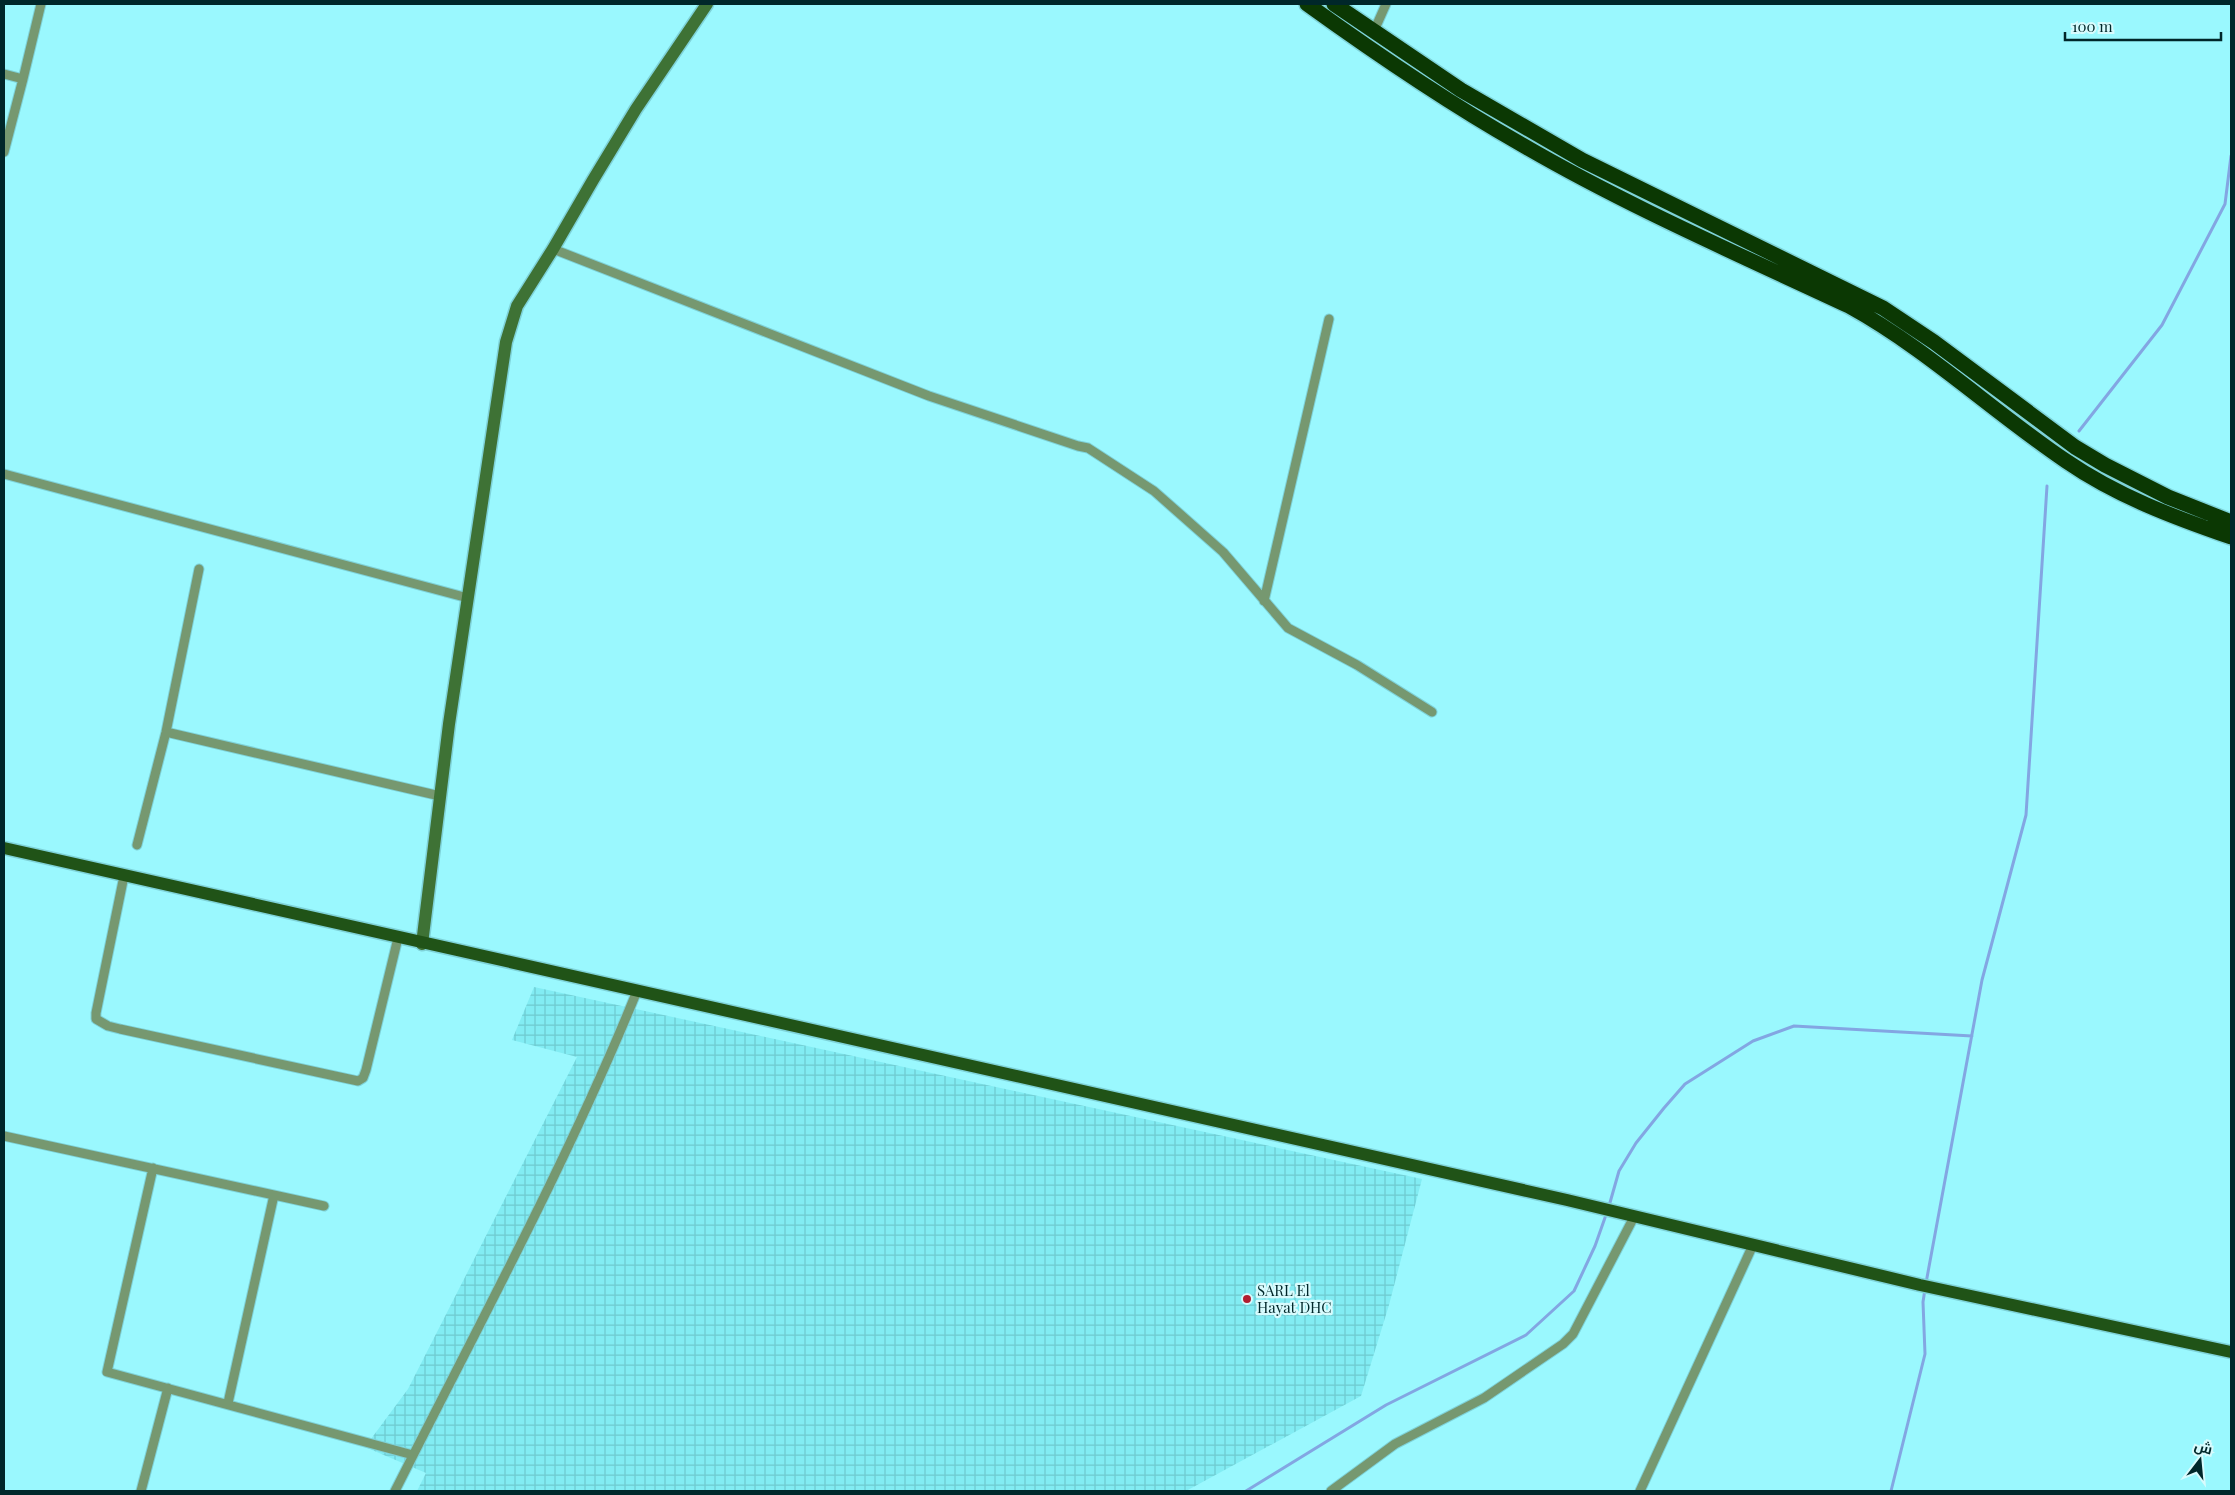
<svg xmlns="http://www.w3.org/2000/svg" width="2235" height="1495" viewBox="0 0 2235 1495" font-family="'Playfair Display',Cairo,serif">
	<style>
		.industrial { fill: url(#industrial-grid) }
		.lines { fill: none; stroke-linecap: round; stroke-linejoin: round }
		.stream { stroke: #83a6e2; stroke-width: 3 }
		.street-casing { stroke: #7ed2d8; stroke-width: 11 }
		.secondary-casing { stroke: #7ed2d8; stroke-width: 15 }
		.primary-casing { stroke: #7ed2d8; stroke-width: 15 }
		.highway-casing { stroke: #7ed2d8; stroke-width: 18 }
		.street { stroke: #769870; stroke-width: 9 }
		.secondary { stroke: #3e7235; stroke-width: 12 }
		.primary { stroke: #205317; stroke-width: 12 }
		.highway { stroke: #0b3803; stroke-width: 15 }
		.poi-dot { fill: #b11e31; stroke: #d8fbfd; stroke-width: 2 }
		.labels { text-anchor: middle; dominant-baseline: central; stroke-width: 4.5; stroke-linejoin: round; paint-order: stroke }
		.poi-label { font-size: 15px; fill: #00272a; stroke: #d8fbfd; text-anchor: start }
	</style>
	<defs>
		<pattern id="industrial-grid" width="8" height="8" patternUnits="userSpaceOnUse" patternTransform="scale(1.25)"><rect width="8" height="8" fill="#82ecf3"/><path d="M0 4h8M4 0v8" fill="none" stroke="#6ecad0"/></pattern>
	</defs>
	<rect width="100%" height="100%" fill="#9af8fe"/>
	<path class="industrial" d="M 534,987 L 1422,1179 L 1389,1305 L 1361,1396 L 1186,1491 L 417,1491 L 426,1473 L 365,1447 L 408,1389 L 577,1057 L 512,1040 Z"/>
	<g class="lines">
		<path class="stream" d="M 2079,431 L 2162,325 L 2225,204 L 2231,156
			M 1609,1206 L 1619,1171 L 1636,1143 L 1664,1108 L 1685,1084 L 1753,1041 L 1794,1026 L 1972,1036
			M 1926,1283 L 1982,980 L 2026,815 L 2047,486
			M 1246,1491 L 1386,1405 L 1526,1335 L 1574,1291 L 1595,1246 L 1607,1212
			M 1891,1491 L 1925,1354 L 1923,1302 L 1925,1289"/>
		<defs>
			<path id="street" d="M 1374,31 L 1386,4
				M 4,74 L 23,79 L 4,152
				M 23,79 L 41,4
				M 553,249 L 929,396 L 1078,446 L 1088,448 L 1154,491 L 1223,552 L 1288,628 L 1357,665 L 1432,712
				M 4,474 L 468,598
				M 1264,601 L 1329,319
				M 166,732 L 440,796
				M 137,845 L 166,732 L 199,569
				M 124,876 L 96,1013 L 96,1019 L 108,1026 L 120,1029 L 358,1081 L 363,1078 L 366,1070 L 398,938
				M 4,1136 L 324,1206
				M 153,1168 L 107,1372 L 413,1455
				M 228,1403 L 274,1195
				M 141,1491 L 168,1388
				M 395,1491 C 478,1326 567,1163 637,991
				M 1331,1491 L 1395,1444 L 1484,1398 L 1563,1344 L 1573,1334 L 1634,1217
				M 1640,1491 L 1753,1245"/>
			<path id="secondary" d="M 422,944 L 449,724 L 506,342 L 517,306 L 553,249 L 593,180 L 636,109 L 707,4"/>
			<path id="primary" d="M 4,848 L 1567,1200 L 1920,1285 L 2231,1352"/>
			<path id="highway" d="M 1307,4 C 1375,53 1445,101 1519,143 C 1625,205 1738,254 1849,306 C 1927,349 1992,411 2066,461 C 2117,496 2173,517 2231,537
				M 1334,4 L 1461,90 L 1582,160 L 1883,308 L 1934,342 L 2075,447 L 2105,465 L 2168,497 L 2231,522"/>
		</defs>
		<use href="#street" class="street-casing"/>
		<use href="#secondary" class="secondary-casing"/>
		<use href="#primary" class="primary-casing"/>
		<use href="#highway" class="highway-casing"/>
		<use href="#street" class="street"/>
		<use href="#secondary" class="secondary"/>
		<use href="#primary" class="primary"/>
		<use href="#highway" class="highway"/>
	</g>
	<circle class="poi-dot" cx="1247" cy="1299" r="5"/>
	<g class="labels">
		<g class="poi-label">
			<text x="1257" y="1290">SARL El<tspan x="1257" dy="17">Hayat DHC</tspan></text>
		</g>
	</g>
	<rect width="2235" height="1495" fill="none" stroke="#00272a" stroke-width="10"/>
	<g transform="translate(2200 1460) rotate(16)" stroke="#d8fbfd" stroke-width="4" paint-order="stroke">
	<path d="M0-4L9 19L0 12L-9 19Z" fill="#00272a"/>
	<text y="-8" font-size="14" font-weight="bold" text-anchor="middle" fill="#00272a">ش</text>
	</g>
	<path d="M2065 32v8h156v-8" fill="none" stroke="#00272a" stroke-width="2.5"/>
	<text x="2072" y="32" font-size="15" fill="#00272a" stroke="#d8fbfd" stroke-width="4" paint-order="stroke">100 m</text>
</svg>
